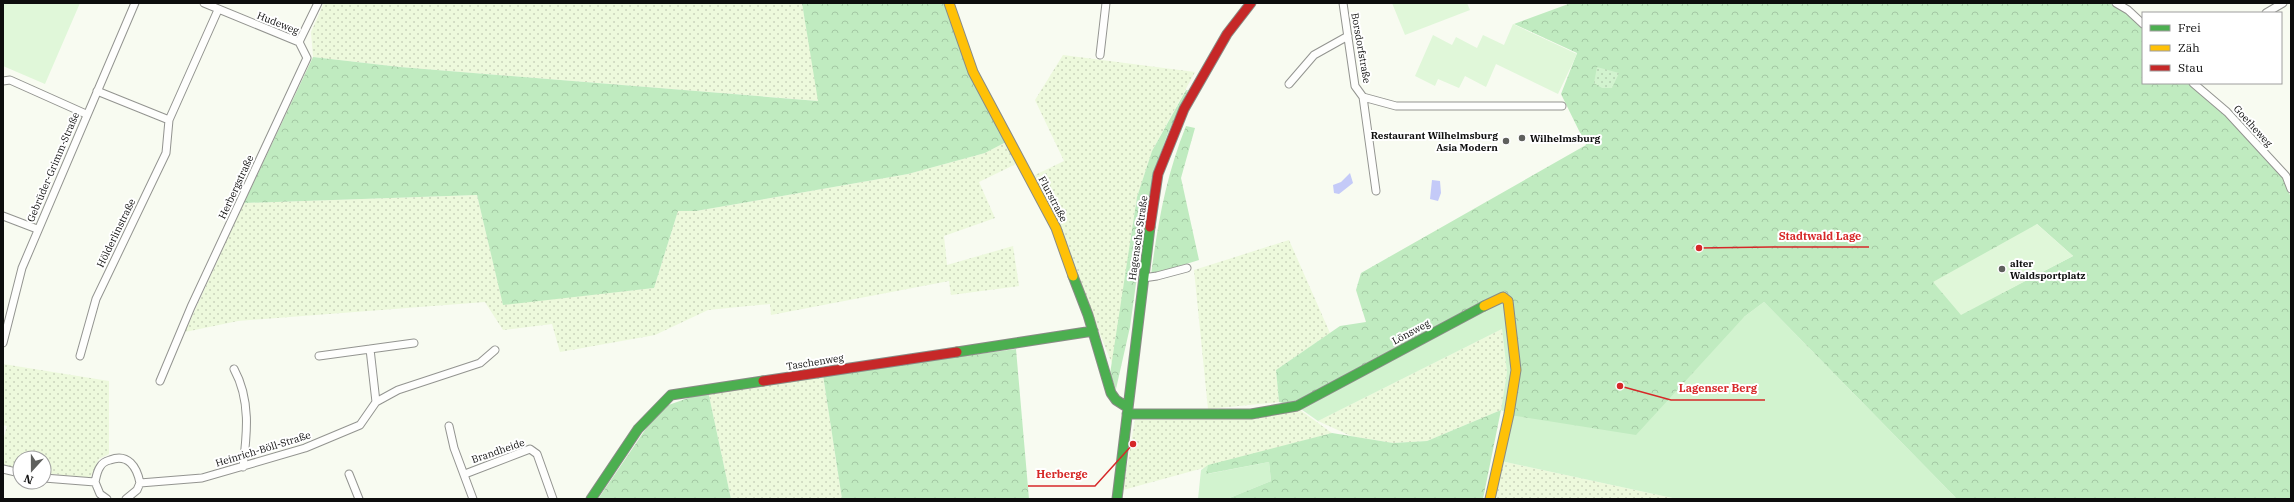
<svg xmlns="http://www.w3.org/2000/svg" width="2294" height="502" viewBox="0 0 2294 502" font-family="'IBM Plex Serif',serif">
	<style>
		.farmland { fill: url(#farmland-dots) }
		.grass { fill: #d2f3cf }
		.forest { fill: url(#forest-crowns); fill-rule: evenodd }
		.park { fill: url(#park-dots) }
		.pitch { fill: #e0f7d9 }
		.water { fill: #c4caf8 }
		.lines { fill: none; stroke-linecap: round; stroke-linejoin: round }
		.street-casing { stroke: #939490; stroke-width: 9 }
		.fast-casing { stroke: #898b86; stroke-width: 11 }
		.slow-casing { stroke: #898b86; stroke-width: 11 }
		.jam-casing { stroke: #898b86; stroke-width: 11 }
		.street { stroke: #fefefd; stroke-width: 7 }
		.fast { stroke: #4caf50; stroke-width: 9 }
		.slow { stroke: #ffc107; stroke-width: 9 }
		.jam { stroke: #c62828; stroke-width: 9 }
		.poi-dot { fill: #5f605d; stroke: #fff; stroke-width: 1.5 }
		.labels { text-anchor: middle; dominant-baseline: central; stroke-width: 4; stroke-linejoin: round; paint-order: stroke }
		.street-label { font-size: 10px; fill: #0d0d0d; stroke: #fff }
		.poi-label { font-size: 10px; font-weight: bold; fill: #0d0d0d; stroke: #fff; text-anchor: start }
		.leader { fill: none; stroke: #d62828; stroke-width: 1.5 }
		.callout-dot { fill: #d62828; stroke: #fff; stroke-width: 1.5 }
		.callout-label { font-size: 11px; text-anchor: middle; font-weight: bold; fill: #d62828; stroke: #fff; stroke-width: 4; stroke-linejoin: round; paint-order: stroke }
	</style>
	<defs>
		<pattern id="farmland-dots" width="8" height="8" patternUnits="userSpaceOnUse"><rect width="8" height="8" fill="#edf9dc"/><path d="M2 2h.1M6 6h.1" fill="none" stroke="#cad4bc" stroke-width="1.8" stroke-linecap="round"/></pattern>
		<pattern id="forest-crowns" width="20" height="18" patternUnits="userSpaceOnUse"><rect width="20" height="18" fill="#c0ebc0"/><path d="M2 6a3 3 0 1 1 6 0M12 15a3 3 0 1 1 6 0" fill="none" stroke="#a4c8a4"/></pattern>
		<pattern id="park-dots" width="8" height="8" patternUnits="userSpaceOnUse"><rect width="8" height="8" fill="#d2f3cf"/><path d="M2 2h.1M6 6h.1" fill="none" stroke="#b3cfb1" stroke-width="1.8" stroke-linecap="round"/></pattern>
	</defs>
	<rect width="100%" height="100%" fill="#f8fbf1"/>
	<path class="farmland" d="M 324,3 L 802,3 L 819,101 L 400,67 L 313,57 L 311,32 Z
		M 1063,55 L 1195,72 L 1152,151 L 1137,197 L 1113,366 L 1035,175 L 1064,161 L 1035,100 Z
		M 1006,142 L 1016,164 L 979,182 L 995,218 L 944,236 L 947,265 L 1013,246 L 1019,286 L 951,295 L 949,281 L 771,315 L 770,304 L 708,310 L 655,335 L 560,352 L 552,324 L 503,330 L 485,302 L 238,321 L 185,332 L 244,203 L 477,195 L 503,304 L 654,288 L 678,211 L 696,211 L 908,174 L 985,153 Z
		M 1289,240 L 1330,333 L 1276,370 L 1279,402 L 1208,409 L 1194,270 Z
		M 1502,329 L 1507,372 L 1501,410 L 1427,441 L 1393,443 L 1351,436 L 1318,421 Z
		M 3,364 L 109,381 L 109,454 L 99,459 L 90,478 L 44,473 L 44,458 L 20,458 L 20,468 L 3,465 L 3,441 L 7,426 L 3,425 Z
		M 823,375 L 842,499 L 731,499 L 708,391 Z
		M 1300,410 L 1332,433 L 1123,490 L 1135,420 L 1254,419 Z
		M 1501,461 L 1677,499 L 1493,499 Z"/>
	<path class="grass" d="M 1505,291 L 1520,371 L 1744,317 L 1764,302 L 1957,499 L 1677,499 L 1501,461 L 1510,415 L 1501,410 L 1507,372 L 1502,329 L 1318,421 L 1298,407 Z
		M 1269,462 L 1271,481 L 1227,499 L 1198,499 L 1201,470 L 1208,465 L 1207,474 Z"/>
	<path class="forest" d="M 802,3 L 945,3 L 1006,142 L 985,153 L 908,174 L 696,211 L 678,211 L 654,288 L 503,305 L 477,195 L 244,203 L 313,57 L 400,67 L 818,101 Z
		M 1571,3 L 2109,3 L 2124,11 L 2143,29 L 2143,83 L 2188,83 L 2233,118 L 2284,179 L 2291,198 L 2291,499 L 1957,499 L 1764,302 L 1744,317 L 1636,435 L 1510,415 L 1520,371 L 1505,291 L 1298,407 L 1279,402 L 1276,370 L 1340,326 L 1366,322 L 1356,290 L 1361,273 L 1586,145 L 1561,94 L 1577,53 L 1514,24 ZM 2037,224 L 2073,256 L 2002,293 Z
		M 1186,90 L 1188,90 L 1168,133 L 1157,163 L 1147,204 L 1130,327 L 1116,389 L 1110,374 L 1137,197 L 1152,151 Z
		M 1186,126 L 1195,128 L 1181,178 L 1199,260 L 1151,275 C 1158,222 1166,176 1186,126 Z
		M 1016,349 L 1029,499 L 842,499 L 823,375 Z
		M 708,391 L 731,499 L 598,499 L 660,408 Z
		M 1501,410 L 1483,499 L 1227,499 L 1271,481 L 1269,462 L 1206,474 L 1208,465 L 1332,433 L 1393,443 L 1427,441 Z"/>
	<path class="park" d="M 1597,67 L 1619,73 L 1612,88 L 1602,88 L 1594,83 Z"/>
	<path class="pitch" d="M 3,3 L 80,3 L 45,84 L 3,66 Z
		M 1392,3 L 1467,3 L 1470,10 L 1405,35 Z
		M 1513,24 L 1577,54 L 1558,94 L 1496,64 L 1486,87 L 1465,76 L 1459,88 L 1438,79 L 1435,86 L 1415,76 L 1433,35 L 1452,45 L 1456,37 L 1477,48 L 1483,35 L 1504,45 Z
		M 2037,224 L 2073,256 L 1961,315 L 1933,282 Z"/>
	<path class="water" d="M 1350,173 L 1353,183 L 1339,194 L 1334,193 L 1333,185 L 1341,182 Z
		M 1432,180 L 1440,181 L 1441,193 L 1438,201 L 1430,199 Z"/>
	<g class="lines">
		<defs>
			<path id="street" d="M 204,3 L 299,42
				M 1343,3 L 1355,86 L 1363,97 L 1376,191
				M 2116,3 L 2128,10 L 2143,24
				M 2266,13 L 2283,3
				M 299,42 L 318,3
				M 1100,55 L 1106,3
				M 3,81 L 10,80 L 86,114
				M 2193,83 L 2227,112 L 2286,176 L 2291,189
				M 1289,84 L 1314,55 L 1348,36
				M 97,91 L 169,120
				M 1363,97 L 1396,106 L 1562,106
				M 3,216 L 37,229
				M 1143,278 L 1157,276 L 1187,268
				M 3,343 L 22,268 L 135,3
				M 370,349 L 376,402
				M 80,356 L 96,299 L 166,153 L 169,120 L 218,10
				M 319,356 L 414,343
				M 234,369 C 251,400 247,434 243,467
				M 160,381 L 191,307 L 307,58 L 299,42
				M 449,426 L 454,448 L 473,499
				M 3,469 L 20,473
				M 349,474 L 359,499
				M 465,474 L 530,449 L 537,454 L 553,499
				M 44,478 L 95,482
				M 140,483 L 202,478 L 305,448 L 360,425 L 376,402 L 398,390 L 480,363 L 495,350
				M 107,499 L 100,494 L 95,482 C 96,478 97,471 100,467 C 102,463 106,461 110,460 C 128,453 137,467 140,483 L 137,490 L 126,499"/>
			<path id="fast" d="M 1073,276 L 1088,315 L 1111,393 L 1116,400 L 1127,407
				M 957,352 L 1093,331
				M 1127,414 L 1251,414 L 1297,406 L 1484,306
				M 591,499 L 638,429 L 671,395 L 763,381
				M 1117,499 L 1150,227"/>
			<path id="slow" d="M 949,3 L 973,72 L 1056,228 L 1073,276
				M 1484,306 L 1503,297 L 1508,301 L 1516,370 L 1509,414 L 1490,499"/>
			<path id="jam" d="M 1150,227 L 1158,174 L 1184,109 L 1227,34 L 1251,3
				M 763,381 L 957,352"/>
		</defs>
		<use href="#street" class="street-casing"/>
		<use href="#fast" class="fast-casing"/>
		<use href="#slow" class="slow-casing"/>
		<use href="#jam" class="jam-casing"/>
		<use href="#street" class="street"/>
		<use href="#fast" class="fast"/>
		<use href="#slow" class="slow"/>
		<use href="#jam" class="jam"/>
	</g>
	<g class="poi-dot">
		<circle cx="1522" cy="138" r="4"/>
		<circle cx="1506" cy="141" r="4"/>
		<circle cx="2002" cy="269" r="4"/>
	</g>
	<g class="labels">
		<g class="street-label">
			<text transform="translate(278 23) rotate(22)">Hudeweg</text>
			<text transform="translate(1361 48) rotate(80)">Borsdorfstraße</text>
			<text transform="translate(2253 126) rotate(48)">Goetheweg</text>
			<text transform="translate(53 167) rotate(-67)">Gebrüder-Grimm-Straße</text>
			<text transform="translate(236 187) rotate(-65)">Herbergstraße</text>
			<text transform="translate(1053 199) rotate(62)">Flurstraße</text>
			<text transform="translate(116 233) rotate(-64)">Hölderlinstraße</text>
			<text transform="translate(1138 238) rotate(-82)">Hagensche Straße</text>
			<text transform="translate(1411 332) rotate(-28)">Lönsweg</text>
			<text transform="translate(815 362) rotate(-9)">Taschenweg</text>
			<text transform="translate(263 449) rotate(-17)">Heinrich-Böll-Straße</text>
			<text transform="translate(498 451) rotate(-19)">Brandheide</text>
		</g>
		<g class="poi-label">
			<text x="1498" y="135" text-anchor="end">Restaurant Wilhelmsburg<tspan x="1498" dy="12">Asia Modern</tspan></text>
			<text x="1530" y="138">Wilhelmsburg</text>
			<text x="2010" y="263">alter<tspan x="2010" dy="12">Waldsportplatz</tspan></text>
		</g>
	</g>
	<path class="leader" d="M1699 248L1771 247H1869M1620 386L1671 400H1765M1133 444L1095 486H1028"/>
	<g class="callout-dot">
		<circle cx="1699" cy="248" r="4"/>
		<circle cx="1620" cy="386" r="4"/>
		<circle cx="1133" cy="444" r="4"/>
	</g>
	<g class="callout-label">
		<text x="1820" y="240">Stadtwald Lage</text>
		<text x="1718" y="392">Lagenser Berg</text>
		<text x="1062" y="478">Herberge</text>
	</g>
	<rect width="2294" height="502" fill="none" stroke="#0d0d0d" stroke-width="8"/>
	<rect x="2142" y="12" width="140" height="72" fill="#ffffff" stroke="#9e9e9e"/>
	<rect x="2150" y="25" width="20" height="6" fill="#4caf50" stroke="#9e9e9e"/>
	<text x="2178" y="32" font-size="12" fill="#0d0d0d">Frei</text>
	<rect x="2150" y="45" width="20" height="6" fill="#ffc107" stroke="#9e9e9e"/>
	<text x="2178" y="52" font-size="12" fill="#0d0d0d">Zäh</text>
	<rect x="2150" y="65" width="20" height="6" fill="#c62828" stroke="#9e9e9e"/>
	<text x="2178" y="72" font-size="12" fill="#0d0d0d">Stau</text>
	<g transform="translate(32 470) rotate(201)"><circle r="19" fill="#ffffff" stroke="#9e9e9e"/>
	<path d="M0-3L7 15L0 10L-7 15Z" fill="#5f605d"/>
	<text y="-6" font-size="11" font-weight="bold" text-anchor="middle" fill="#0d0d0d">N</text>
	</g>
</svg>
